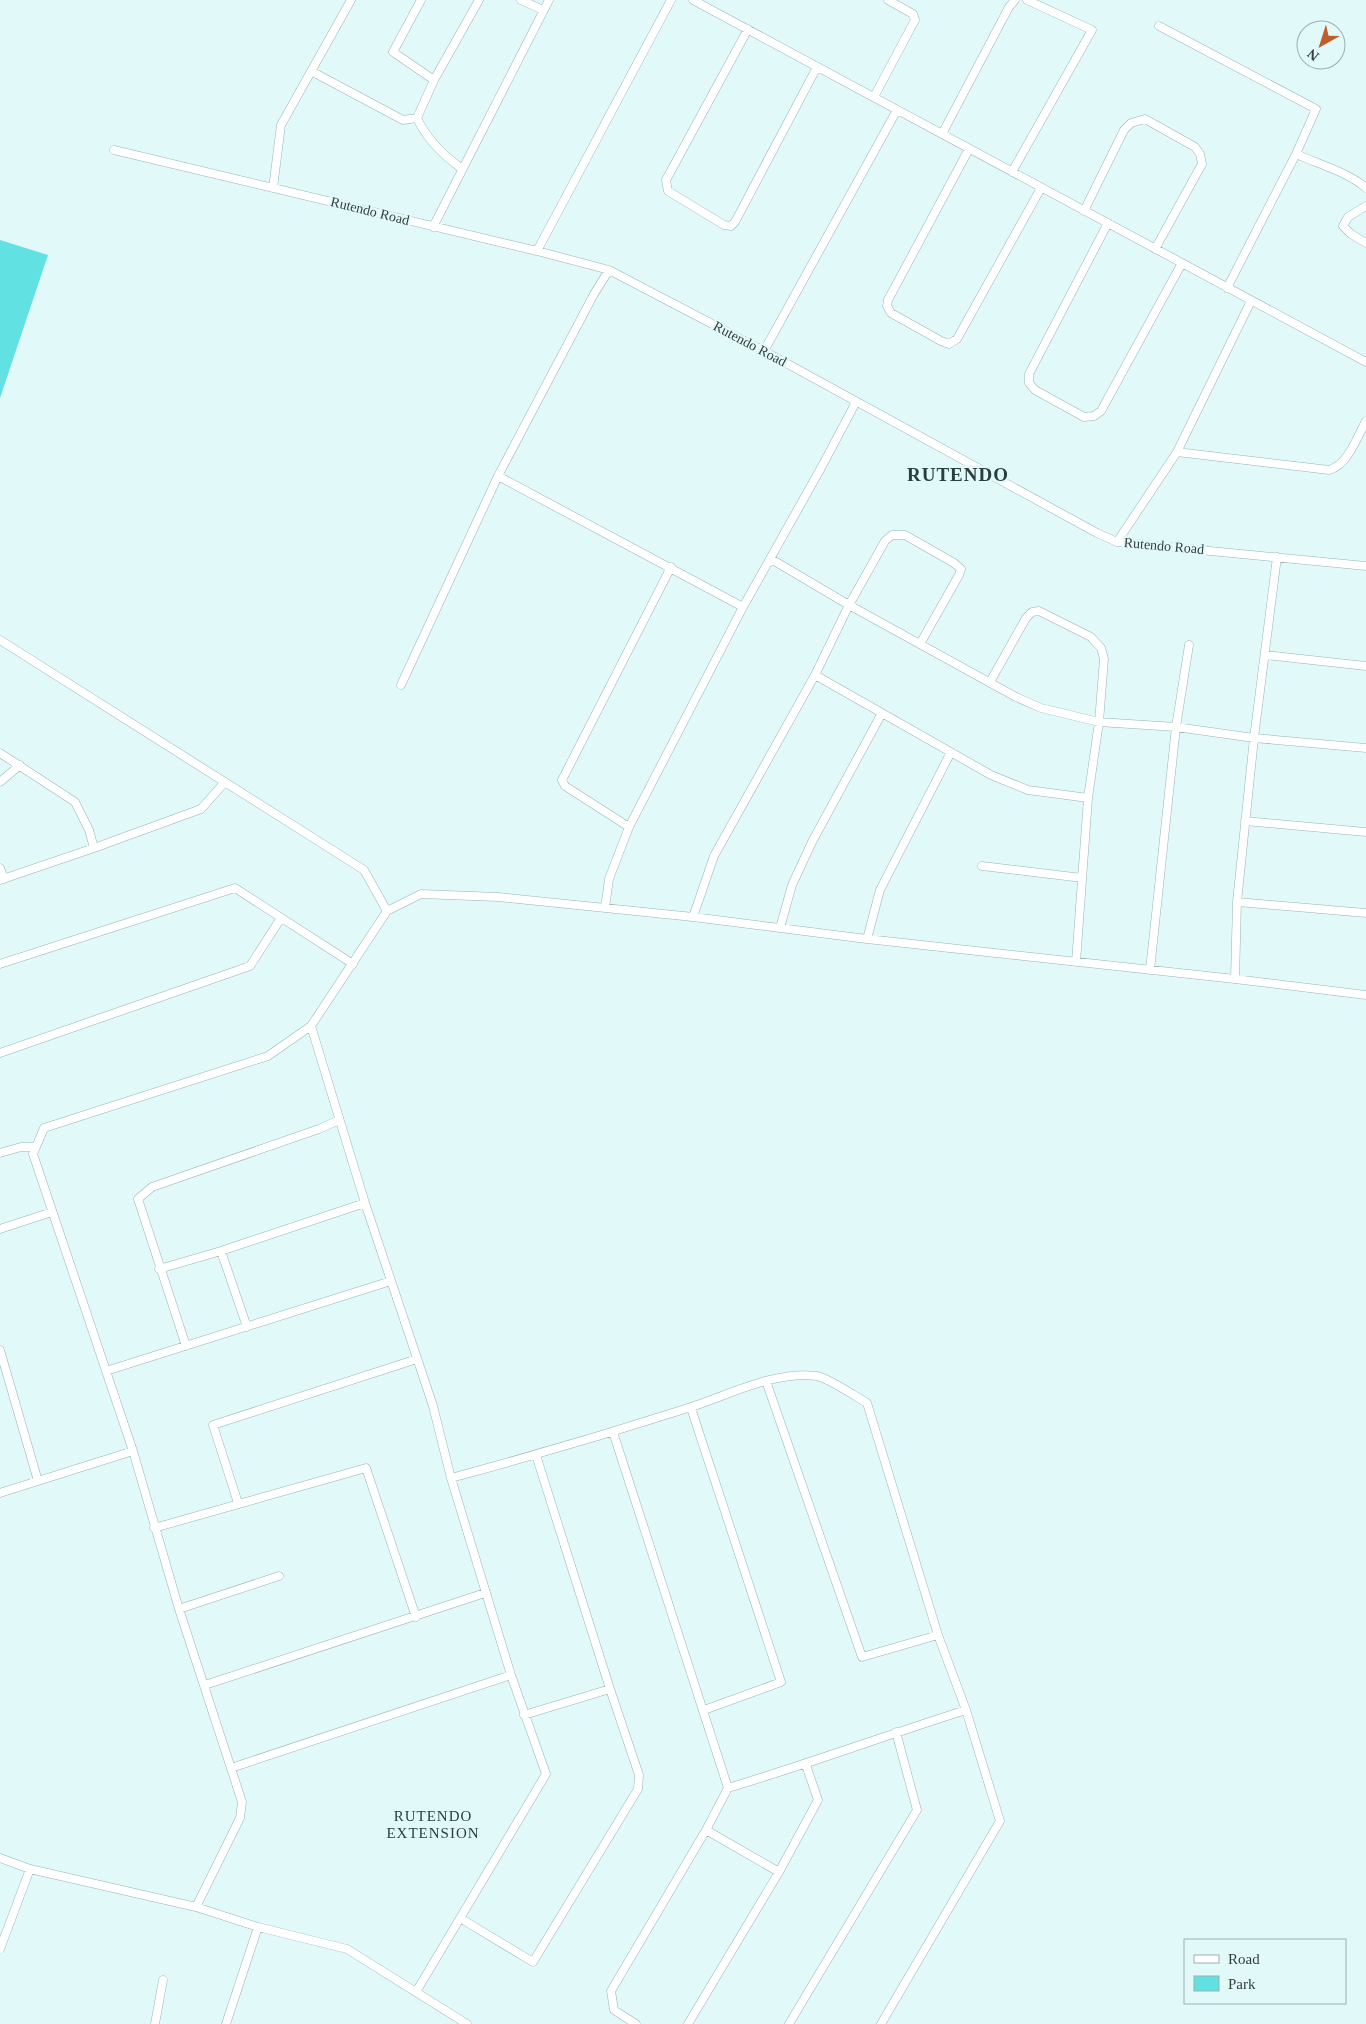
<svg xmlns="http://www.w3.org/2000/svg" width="1366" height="2024" viewBox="0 0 1366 2024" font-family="'Times New Roman',serif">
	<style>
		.green { fill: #61e1e2 }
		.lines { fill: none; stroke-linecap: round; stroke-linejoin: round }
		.street-casing { stroke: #9bb2b2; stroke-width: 9 }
		.street { stroke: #fff; stroke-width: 8 }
		.labels { text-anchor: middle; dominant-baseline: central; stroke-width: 5; stroke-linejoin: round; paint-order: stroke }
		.street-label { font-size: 14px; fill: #343e3e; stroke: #e1faf9 }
		.neighbourhood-label { font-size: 15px; letter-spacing: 1px; fill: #293e3e; stroke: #e1faf9 }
		.district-label { font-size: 19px; font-weight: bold; letter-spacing: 1px; fill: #293e3e; stroke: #e1faf9 }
	</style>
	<rect width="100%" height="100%" fill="#e1faf9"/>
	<path class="green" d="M 0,240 L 48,255 L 0,398 Z"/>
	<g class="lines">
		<defs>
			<path id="street" d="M 421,0 L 393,52 L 434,80 L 417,118 C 426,138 443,155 461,168
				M 521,0 L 543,10
				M 693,0 L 1366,362
				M 1159,26 L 1316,109 L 1296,154 L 1227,288
				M 748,29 L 666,180 L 668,191 L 724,225 L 731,226 L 735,222 L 817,67
				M 311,71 L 403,120 L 417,118
				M 434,80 L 479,0
				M 874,97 L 915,20 L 913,14 L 888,0
				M 942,134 L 1009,7 L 1015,0
				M 969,149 L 888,300 L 887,306 L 891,313 L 941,341 L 949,344 L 957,339 L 1041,188
				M 114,150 L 537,251 L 609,270 L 764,351 L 1097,533 L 1117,542 L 1366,566
				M 1296,154 C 1318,164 1348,172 1366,188
				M 1012,172 L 1092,30 L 1027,0
				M 273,188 L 281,125 L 351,0
				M 1366,206 L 1348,217 L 1343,226 L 1351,234 L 1366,243
				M 1084,211 L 1124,130 L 1131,123 L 1145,119 L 1195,147 L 1200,154 L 1202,164 L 1155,249
				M 1108,223 L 1029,374 L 1029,383 L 1035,390 L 1084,417 L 1094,416 L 1101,411 L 1182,263
				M 433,227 L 549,0
				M 537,251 L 671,0
				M 1251,301 L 1177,452 L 1329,470 C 1348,465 1357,437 1366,421
				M 764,351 L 897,110
				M 498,476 L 743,607
				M 1117,542 L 1177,452
				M 771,559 L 849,605 L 1016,697 L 1041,708 L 1099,722 L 1176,727 L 1254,738 L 1366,748
				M 0,640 L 364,870 L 387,911
				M 1265,655 L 1366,666
				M 815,675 L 991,775 L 1028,790 L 1088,798
				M 990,682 L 1026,618 L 1032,612 L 1039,611 L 1091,637 L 1101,648 L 1104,659 L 1099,722 L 1088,798 L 1076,962
				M 401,685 L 498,476 L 594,294 L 609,270
				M 0,753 L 75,802 L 89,830 L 94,848
				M 0,782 L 20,765
				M 1245,821 L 1366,832
				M 629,827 L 565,786 L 562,780 L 671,567
				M 982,866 L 1082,878
				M 0,868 L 4,879
				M 0,880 L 94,848 L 201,809 L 225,782
				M 1237,902 L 1366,913
				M 605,908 L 609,879 L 629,827 L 743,607 L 821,468 L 856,402
				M 693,917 L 714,856 L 815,675 L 849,605 L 885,541 L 892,535 L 905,535 L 954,563 L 961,569 L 959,575 L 920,644
				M 780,928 L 792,885 L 812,842 L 882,713
				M 867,939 L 880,890 L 951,752
				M 0,964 L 235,888 L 353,964
				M 1150,970 L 1176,727 L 1189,645
				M 1235,979 L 1237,902 L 1254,738 L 1277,557
				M 311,1026 L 365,1203 L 433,1406 L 451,1478 L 511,1675 L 546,1774 L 416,1992
				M 0,1053 L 250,966 L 281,918
				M 0,1153 L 21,1147 L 35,1147
				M 0,1229 L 52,1212
				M 221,1251 L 247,1327
				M 159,1269 L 221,1251 L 365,1203
				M 186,1346 L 138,1199 L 152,1187 L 319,1129 L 339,1120
				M 0,1350 L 38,1481
				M 106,1371 L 391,1281
				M 766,1381 L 862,1657 L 938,1635
				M 691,1408 L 781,1682 L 704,1710
				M 613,1432 L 728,1788 L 706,1830 L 611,1991 L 614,2010 L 636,2024
				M 451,1478 C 529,1457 607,1434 685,1409 C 725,1397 774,1370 817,1376 C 828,1378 855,1396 867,1403 L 938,1635 L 966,1710 L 1000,1821 L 881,2024
				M 0,1493 L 133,1451
				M 238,1503 L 213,1425 L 417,1359
				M 154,1528 L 366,1468 L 416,1617
				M 179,1609 L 279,1576
				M 205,1685 L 485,1593
				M 524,1715 L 610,1689
				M 231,1768 L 511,1675
				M 728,1788 C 808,1764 887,1735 966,1710
				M 706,1830 L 779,1872
				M 0,1858 L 30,1869 L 196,1907 L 258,1927 L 347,1949 L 467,2024
				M 196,1907 L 240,1818 L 242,1802 L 179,1609 L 133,1451 L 33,1154 L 44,1128 L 268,1056 L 311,1026 L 387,911 L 421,894 L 498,897 L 693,917 L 867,939 L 1235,979 L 1366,995
				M 460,1918 L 533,1962 L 638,1789 L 639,1775 L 610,1689 L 536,1455
				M 0,1949 L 30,1869
				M 155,2024 L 163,1980
				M 226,2024 L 258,1927
				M 688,2024 L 779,1872 L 818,1800 L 806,1765
				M 789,2024 L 917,1810 L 896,1732"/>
		</defs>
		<use href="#street" class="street-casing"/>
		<use href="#street" class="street"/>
	</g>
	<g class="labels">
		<g class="street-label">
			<text transform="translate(370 211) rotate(14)">Rutendo Road</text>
			<text transform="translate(750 344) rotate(28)">Rutendo Road</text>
			<text transform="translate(1164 546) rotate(5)">Rutendo Road</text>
		</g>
		<g class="neighbourhood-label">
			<text x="433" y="1816">RUTENDO<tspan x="433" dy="17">EXTENSION</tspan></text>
		</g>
		<g class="district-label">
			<text x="958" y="474">RUTENDO</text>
		</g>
	</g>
	<rect x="1184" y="1939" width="162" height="65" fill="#e1faf9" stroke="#9cafae"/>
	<rect x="1194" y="1955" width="25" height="8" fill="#ffffff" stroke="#9cafae"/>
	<text x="1228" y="1964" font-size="15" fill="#343e3e">Road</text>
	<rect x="1194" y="1976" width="25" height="15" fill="#61e1e2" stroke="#9cafae"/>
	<text x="1228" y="1989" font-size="15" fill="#343e3e">Park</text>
	<g transform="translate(1321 45) rotate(219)"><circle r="24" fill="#e1faf9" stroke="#9cafae"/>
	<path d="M0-4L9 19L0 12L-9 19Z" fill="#c15d28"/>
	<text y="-8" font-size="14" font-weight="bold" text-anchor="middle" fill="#343e3e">N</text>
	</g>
</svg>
